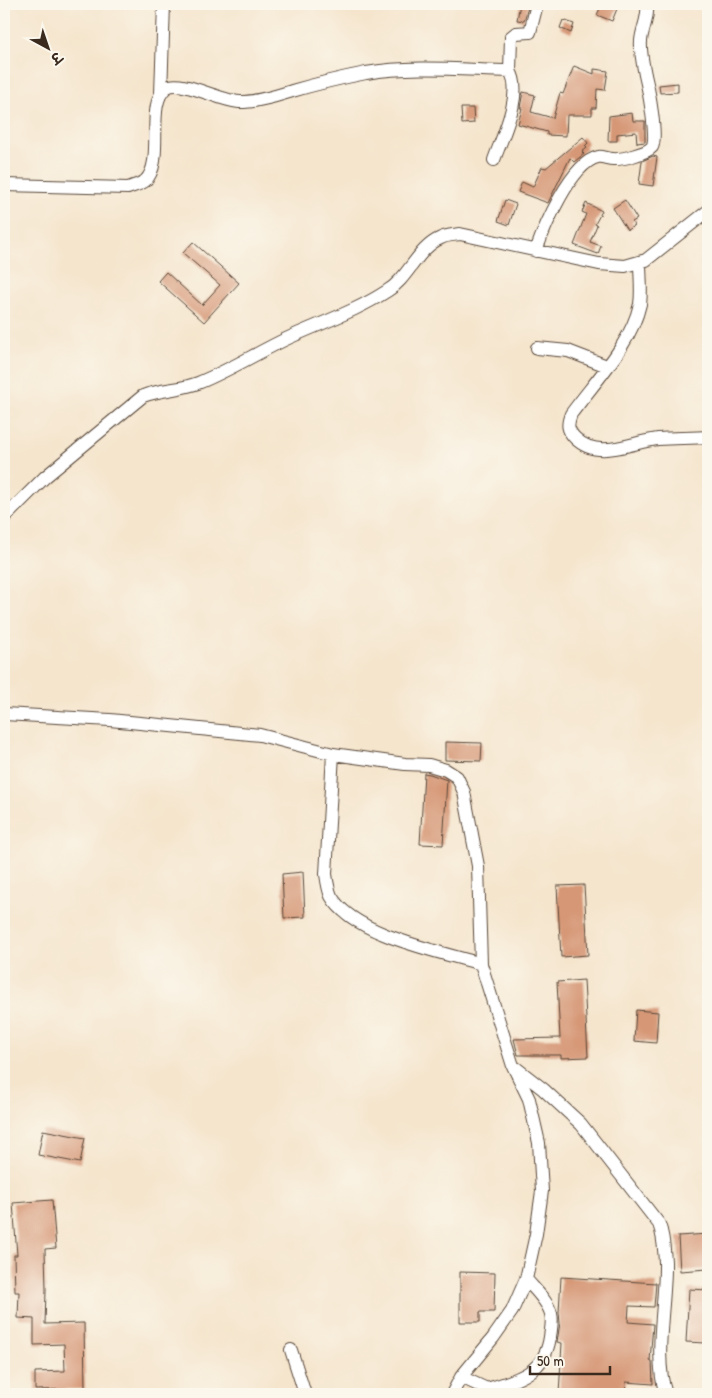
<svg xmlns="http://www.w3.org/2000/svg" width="712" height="1398" viewBox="0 0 712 1398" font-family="'Patrick Hand','Playpen Sans Deva',sans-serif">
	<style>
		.building { fill: #d69776 }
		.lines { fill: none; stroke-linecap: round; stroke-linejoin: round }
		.minor-casing { stroke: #574638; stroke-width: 14 }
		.minor { stroke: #fff; stroke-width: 12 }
	</style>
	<rect width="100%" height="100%" fill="#fbf7ec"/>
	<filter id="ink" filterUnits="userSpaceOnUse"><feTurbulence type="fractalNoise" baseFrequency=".02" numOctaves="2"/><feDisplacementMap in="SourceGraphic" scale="10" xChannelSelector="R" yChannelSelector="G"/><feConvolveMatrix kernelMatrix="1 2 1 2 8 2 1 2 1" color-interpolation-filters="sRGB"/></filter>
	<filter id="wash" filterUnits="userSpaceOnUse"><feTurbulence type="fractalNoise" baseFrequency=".0096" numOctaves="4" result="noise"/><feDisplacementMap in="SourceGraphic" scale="20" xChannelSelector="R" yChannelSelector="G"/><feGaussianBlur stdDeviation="1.12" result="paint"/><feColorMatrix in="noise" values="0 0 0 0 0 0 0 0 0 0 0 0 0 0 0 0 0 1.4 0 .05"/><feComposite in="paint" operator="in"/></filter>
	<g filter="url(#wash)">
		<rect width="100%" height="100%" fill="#f5e5cd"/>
		<g id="blocks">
			<path class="building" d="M 520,4 L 529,4 L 524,21 L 517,20 Z
				M 602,4 L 619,4 L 612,21 L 597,15 Z
				M 563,20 L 574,24 L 571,33 L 560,28 Z
				M 574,66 L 594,74 L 594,69 L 608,71 L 605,90 L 597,89 L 596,108 L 592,108 L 592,115 L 567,115 L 566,136 L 547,135 L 547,132 L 518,124 L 522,108 L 520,108 L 523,92 L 535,95 L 531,112 L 553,118 L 560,93 L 563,94 Z
				M 678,83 L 678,92 L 660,93 L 659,85 Z
				M 461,108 L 473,108 L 474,123 L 462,124 Z
				M 632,113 L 633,121 L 645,121 L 645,142 L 637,143 L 636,132 L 617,134 L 617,141 L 608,141 L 609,116 Z
				M 583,137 L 588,143 L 585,146 L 587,148 L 582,152 L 584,154 L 574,162 L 570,158 L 548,203 L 518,192 L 522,182 L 533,187 L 542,167 L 546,168 Z
				M 653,156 L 657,157 L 653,186 L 639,184 L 642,161 Z
				M 505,200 L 516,204 L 509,225 L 498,221 Z
				M 625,200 L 637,219 L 632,222 L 634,226 L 627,230 L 613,208 Z
				M 586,203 L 602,211 L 595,224 L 597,225 L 590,242 L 601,246 L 598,254 L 574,245 L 586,214 L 582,212 Z
				M 193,242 L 239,283 L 204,322 L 158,281 L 166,272 L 202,305 L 220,285 L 183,253 Z
				M 445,742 L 482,743 L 481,761 L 445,760 Z
				M 424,773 L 430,774 L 447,780 L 443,845 L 420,844 Z
				M 303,872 L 305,917 L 284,918 L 282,874 Z
				M 584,885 L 588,955 L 561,957 L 557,886 Z
				M 584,980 L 588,1057 L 561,1058 L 561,1055 L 518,1055 L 514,1039 L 560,1038 L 557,982 Z
				M 636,1010 L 658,1012 L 656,1043 L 634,1041 Z
				M 43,1130 L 85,1138 L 80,1163 L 38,1155 Z
				M 52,1200 L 56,1248 L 45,1249 L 46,1290 L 45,1324 L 84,1323 L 85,1389 L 35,1390 L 35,1372 L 65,1371 L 64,1344 L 34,1345 L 34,1319 L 18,1318 L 19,1292 L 15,1292 L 14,1255 L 17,1255 L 13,1203 Z
				M 708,1234 L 708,1269 L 680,1271 L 678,1236 Z
				M 460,1272 L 495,1273 L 494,1312 L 480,1312 L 480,1322 L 460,1322 Z
				M 561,1277 L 656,1283 L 654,1307 L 629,1306 L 628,1322 L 653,1324 L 650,1361 L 652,1362 L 653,1384 L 626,1382 L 625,1394 L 559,1394 L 562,1343 L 557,1342 L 560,1323 L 559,1312 Z
				M 689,1289 L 708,1290 L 706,1343 L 686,1342 Z"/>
		</g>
	</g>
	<g filter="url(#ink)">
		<use href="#blocks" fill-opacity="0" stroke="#574638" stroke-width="1"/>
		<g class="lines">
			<defs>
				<path id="minor" d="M 161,94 L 164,4
					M 494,160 C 502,137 524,93 510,71
					M 4,185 L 128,188 C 133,186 141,184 145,181 C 166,162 144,103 167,87 C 182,78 225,104 244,102 C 261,101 276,96 292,91 C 316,84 341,78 366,73 C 413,65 463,70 510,71 L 511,37 L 516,33 L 530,32 L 537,4
					M 536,251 C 544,228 571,163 598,157 C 602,156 608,159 613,159 C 621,160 647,153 652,147 C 658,138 648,87 645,75 C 643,64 640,52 641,41 C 642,28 649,18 647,4
					M 640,262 C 640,276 642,291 640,304 C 631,345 595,381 571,414 C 567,424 567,430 575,438 C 598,461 631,442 658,439 C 675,438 692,438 708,437
					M 537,348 L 568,351 L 607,366
					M 4,518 L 45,477 L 143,396 C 161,389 180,390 198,383 C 228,371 255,354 284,340 C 318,324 355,312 387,291 C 409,278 417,248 441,238 C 446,235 454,235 460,234 L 599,264 L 625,266 L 646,260 L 708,211
					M 4,714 L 110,720 L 260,735 L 333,754 L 405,764 L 429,765 L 446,770 L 457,777 L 464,792 L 478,866 L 481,964 L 513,1066 L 529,1099 L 539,1143 L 542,1191 L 536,1234 L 526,1279 L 512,1311 L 493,1338 L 461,1377 L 487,1389 L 488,1394
					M 333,754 L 326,874 C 327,881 328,889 331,896 C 353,935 441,952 481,964
					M 516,1068 L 543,1089 L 581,1124 L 659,1224 C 664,1237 664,1249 665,1262 C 666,1303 653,1357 666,1394
					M 291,1350 L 305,1394
					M 487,1389 C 517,1380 545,1373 550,1337 C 551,1329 553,1321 551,1314 C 548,1301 534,1289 526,1279
					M 452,1394 L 461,1377"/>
			</defs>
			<use href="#minor" class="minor-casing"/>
			<use href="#minor" class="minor"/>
		</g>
	</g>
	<rect width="712" height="1398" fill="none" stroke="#fbf7ec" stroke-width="20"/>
	<g transform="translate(48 48) rotate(140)" stroke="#fbf7ec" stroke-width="4" paint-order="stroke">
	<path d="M0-4L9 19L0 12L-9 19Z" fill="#3b2a1e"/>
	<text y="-8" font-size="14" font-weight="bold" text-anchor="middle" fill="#3b2a1e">उ</text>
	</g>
	<path d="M530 1366v8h80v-8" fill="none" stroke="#3b2a1e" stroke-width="2.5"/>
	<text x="537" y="1366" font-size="15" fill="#3b2a1e" stroke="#fbf7ec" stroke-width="4" paint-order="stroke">50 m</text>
</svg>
